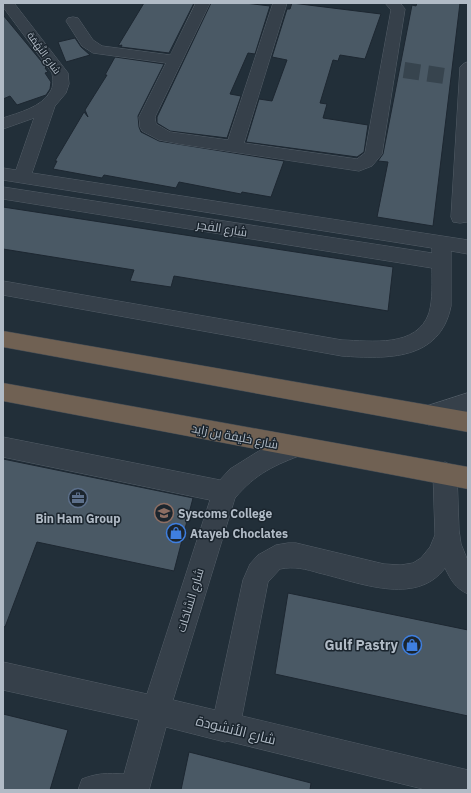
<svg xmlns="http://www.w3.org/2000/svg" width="471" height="793" viewBox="0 0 471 793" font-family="'IBM Plex Sans',Cairo,sans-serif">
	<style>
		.building { fill: #4a5965; stroke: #1d2731 }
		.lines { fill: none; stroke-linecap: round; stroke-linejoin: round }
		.minor-tunnel { stroke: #37444e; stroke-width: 16; stroke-dasharray: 16 8; stroke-linecap: butt }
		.minor-casing { stroke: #545e68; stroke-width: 1 }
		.highway-casing { stroke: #414b55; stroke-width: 1 }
		.minor { fill: #36404a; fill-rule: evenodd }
		.highway { fill: #706153; fill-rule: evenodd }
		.labels { text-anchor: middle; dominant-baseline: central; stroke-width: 3; stroke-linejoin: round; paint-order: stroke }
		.far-street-label { font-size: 10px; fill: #b1bbc6; stroke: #1b252e }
		.street-label { font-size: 12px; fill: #b1bbc6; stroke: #1b252e }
		.poi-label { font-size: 12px; font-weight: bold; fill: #b1bbc6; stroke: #1b252e; text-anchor: start }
		.near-poi-label { font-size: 14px; font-weight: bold; fill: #b1bbc6; stroke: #1b252e; text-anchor: end }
		.near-street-label { font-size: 14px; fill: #b1bbc6; stroke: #1b252e }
	</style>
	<rect width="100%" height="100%" fill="#222f39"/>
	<path class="building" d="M 144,3 L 194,3 L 169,53 L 121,47 L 122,45 L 118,46 Z
		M 211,3 L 245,3 L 270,6 L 255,54 L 248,53 L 230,94 L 241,96 L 227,138 L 170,131 L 157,123 L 157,117 Z
		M 292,3 L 381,14 L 365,59 L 340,55 L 338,61 L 333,60 L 320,103 L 327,104 L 323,118 L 368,125 L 364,152 L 357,157 L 246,142 L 259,99 L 272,101 L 287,60 L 272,57 L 287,9 L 290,9 Z
		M 417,3 L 460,3 L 433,226 L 377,217 L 388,162 L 378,161 L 383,154 L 412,5 L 416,6 Z
		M 3,15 L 46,67 L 45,68 L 48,72 L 45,73 L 51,82 L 50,89 L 46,95 L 17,105 L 10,96 L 3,99 Z
		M 75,38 L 81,47 L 90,55 L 66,62 L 58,42 Z
		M 115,57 L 164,64 L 138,116 L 139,127 L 141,132 L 159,141 L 284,161 L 271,197 L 242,192 L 241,194 L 179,182 L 176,188 L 104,175 L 102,178 L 53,169 L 57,161 L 55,161 L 84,112 L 88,117 L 85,110 L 107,75 L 105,75 Z
		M 3,207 L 393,267 L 388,311 L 174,276 L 171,287 L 130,281 L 134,270 L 3,249 Z
		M 3,459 L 193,498 L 174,571 L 37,542 L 5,627 L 3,626 Z
		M 288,593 L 468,630 L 468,716 L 275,674 Z
		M 3,714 L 68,730 L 50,790 L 3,790 Z
		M 189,752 L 311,783 L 310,790 L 181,790 Z"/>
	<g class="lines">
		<path class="minor-tunnel" d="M 404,70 L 451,77"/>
		<defs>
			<path id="minor" d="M 3,3 L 14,3 L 68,73 L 69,84 L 66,93 L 55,106 L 32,173 L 468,240 L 468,254 L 451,251 L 451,306 C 440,361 387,359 342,356 L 3,295 L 3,281 L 342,340 C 371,341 417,348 429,313 C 433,299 432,282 432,268 L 3,199 L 3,187 L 432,253 L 432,248 L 3,180 L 3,168 L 16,170 L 34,118 L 3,129 L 3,118 C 18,113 42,107 50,92 C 54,86 53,80 52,73 L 3,7 Z
				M 196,3 L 210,3 L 155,117 L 156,124 L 170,132 L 228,140 L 273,3 L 287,3 L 244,143 L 357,159 L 365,153 L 391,10 L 385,3 L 400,3 L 405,9 L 382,154 L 372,166 L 359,171 L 180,144 L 159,140 L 142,131 L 140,127 L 139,117 L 166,63 L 93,53 L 82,46 L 66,21 L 68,18 L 73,17 L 78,18 L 93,40 L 102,46 L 170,55 Z
				M 468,62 L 468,219 L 467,222 L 460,223 L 453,222 L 451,217 L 460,67 L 463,64 Z
				M 468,393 L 468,411 L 429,425 L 421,422 L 418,415 L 421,408 Z
				M 3,437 L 220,480 L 230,469 L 262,449 L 296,437 L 304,440 L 308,447 L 304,454 C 275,465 256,473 235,498 L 173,700 L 215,710 L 243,580 L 250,564 L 258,555 L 276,545 L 288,543 L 296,543 L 384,564 L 401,565 L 413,563 L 421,558 L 430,547 L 435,535 L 433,473 L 437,466 L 445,462 L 453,466 L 457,473 L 459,530 L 461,544 L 468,561 L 468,594 C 455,588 451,580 445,568 C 416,607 358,582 319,573 C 306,569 294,566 280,569 L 268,582 L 242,716 L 468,770 L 468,790 L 427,790 L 227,741 L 225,742 L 166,727 L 149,790 L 78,790 L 82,779 C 98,773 107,773 124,774 L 139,720 L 3,690 L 3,662 L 147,694 L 210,500 L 3,457 Z"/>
			<path id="highway" d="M 3,331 L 468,412 L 468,432 L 3,347 Z
				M 3,383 L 468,467 L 468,489 L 3,401 Z"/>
		</defs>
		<use href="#minor" class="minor-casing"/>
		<use href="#highway" class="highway-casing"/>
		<use href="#minor" class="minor"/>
		<use href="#highway" class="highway"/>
	</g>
	<defs>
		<symbol id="office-ring" viewBox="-11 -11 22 22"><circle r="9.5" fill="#1b252e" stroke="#5c6f8a" stroke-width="1.5"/><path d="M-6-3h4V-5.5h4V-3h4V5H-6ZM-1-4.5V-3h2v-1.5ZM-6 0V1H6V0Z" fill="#5c6f8a"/></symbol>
		<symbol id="university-ring" viewBox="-11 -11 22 22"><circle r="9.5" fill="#1b252e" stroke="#8d6e63" stroke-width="1.5"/><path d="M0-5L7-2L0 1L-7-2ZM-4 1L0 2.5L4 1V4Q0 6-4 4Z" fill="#8d6e63"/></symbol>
		<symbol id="shop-ring" viewBox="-11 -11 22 22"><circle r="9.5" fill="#1b252e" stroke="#3f7fe0" stroke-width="1.5"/><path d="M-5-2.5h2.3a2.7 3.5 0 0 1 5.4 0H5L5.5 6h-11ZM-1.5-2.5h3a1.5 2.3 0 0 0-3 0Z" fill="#3f7fe0"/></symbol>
	</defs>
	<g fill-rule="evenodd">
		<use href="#office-ring" x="67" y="487" width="22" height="22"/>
		<use href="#university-ring" x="153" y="502" width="22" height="22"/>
		<use href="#shop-ring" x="165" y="522" width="22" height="22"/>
		<use href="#shop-ring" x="401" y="634" width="22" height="22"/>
	</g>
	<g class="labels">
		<g class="far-street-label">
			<text transform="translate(44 53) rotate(54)">شارع النَّهْمَة</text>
		</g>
		<g class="street-label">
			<text transform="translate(222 228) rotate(9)">شارع الفَجر</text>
			<text transform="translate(235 436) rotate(11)">شارع خليفة بن زايد</text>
			<text transform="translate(190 600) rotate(-73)">شارع السَّاحَات</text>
		</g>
		<g class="poi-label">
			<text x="178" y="513">Syscoms College</text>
			<text x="78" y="518" text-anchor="middle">Bin Ham Group</text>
			<text x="190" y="533">Atayeb Choclates</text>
		</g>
		<g class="near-poi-label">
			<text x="398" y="645">Gulf Pastry</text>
		</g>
		<g class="near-street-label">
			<text transform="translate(236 730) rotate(14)">شارع الأنشودة</text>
		</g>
	</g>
	<rect width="471" height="793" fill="none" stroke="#b1bbc6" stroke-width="8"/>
</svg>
